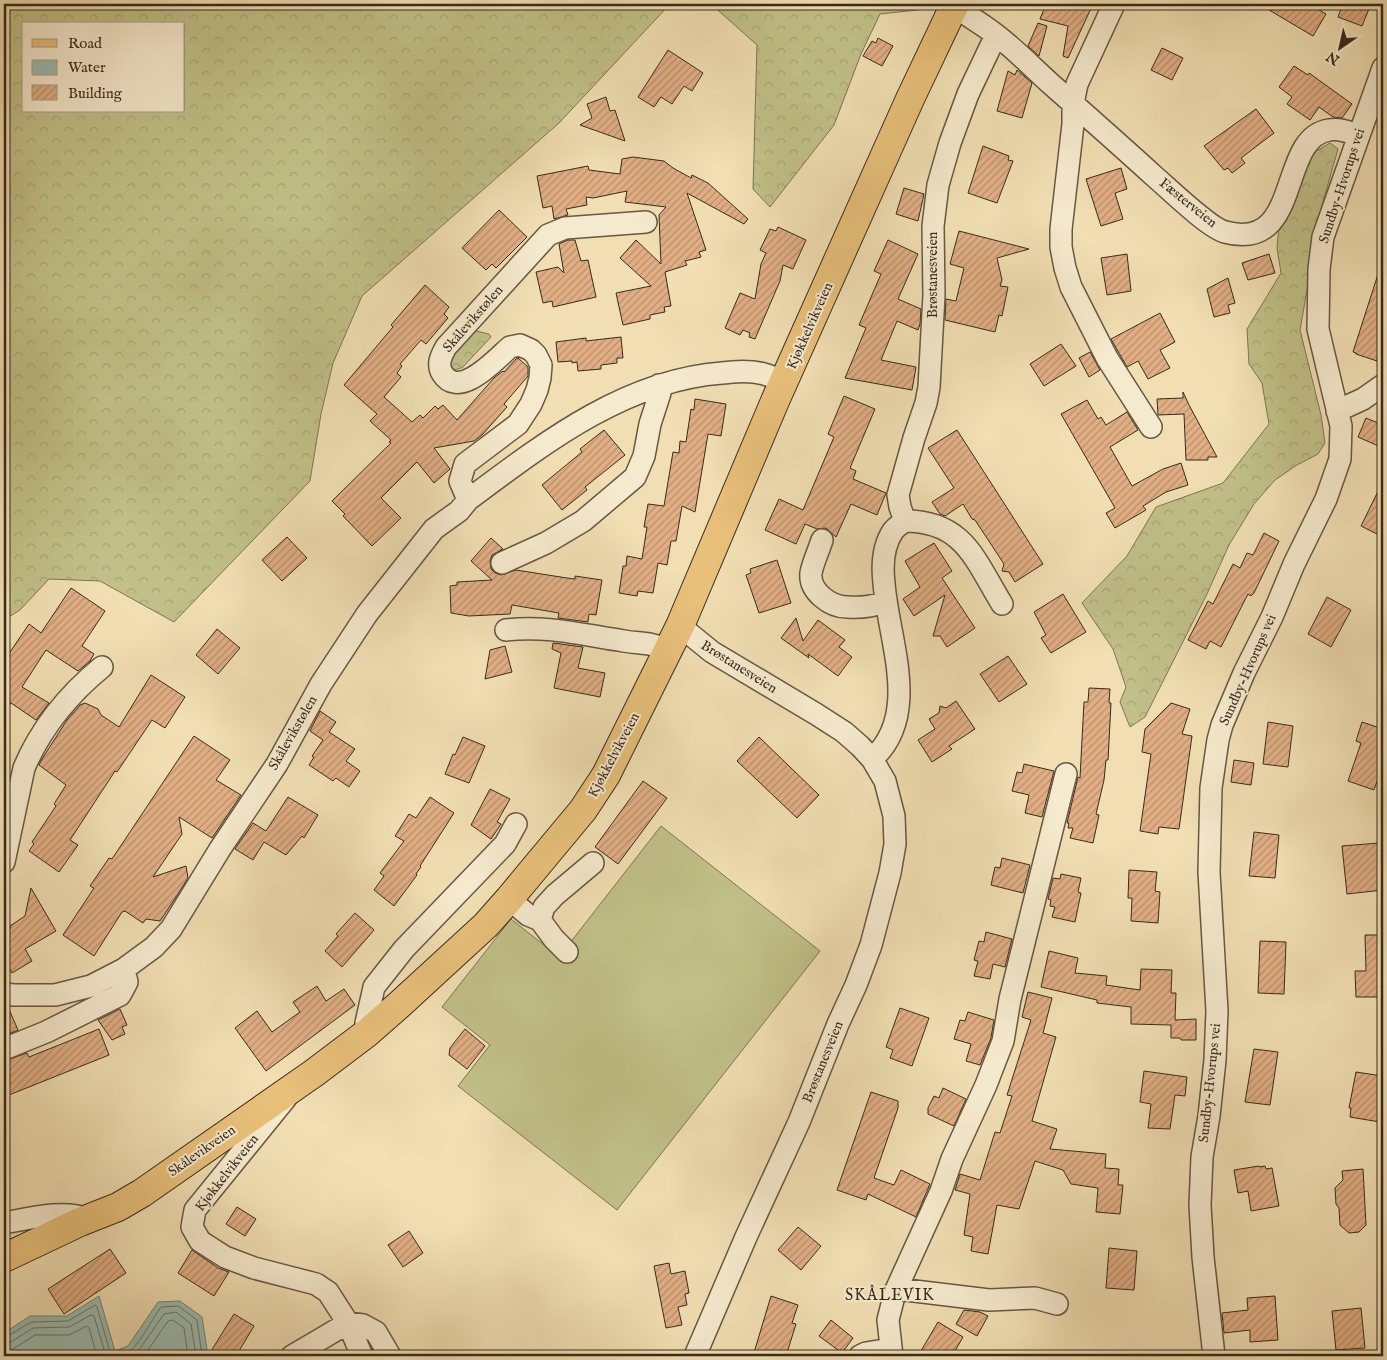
<svg xmlns="http://www.w3.org/2000/svg" width="1387" height="1360" viewBox="0 0 1387 1360" font-family="'IM FELL English',serif">
	<style>
		.grass { fill: #c1c088; stroke: #7c7652 }
		.forest { fill: url(#forest-crowns); stroke: #7c7652; fill-rule: evenodd }
		.water { fill: #9bbcb1; stroke: #738276 }
		.lines { fill: none; stroke-linecap: round; stroke-linejoin: round }
		.shore { stroke: #697467; stroke-width: 1 }
		.building { fill: url(#building-hatch); stroke: #372b1d }
		.minor-casing { stroke: #665842; stroke-width: 24 }
		.major-casing { stroke: #372b1d; stroke-width: 30 }
		.minor { stroke: #f6eace; stroke-width: 21 }
		.major { stroke: #e8c07a; stroke-width: 28 }
		.labels { text-anchor: middle; dominant-baseline: central; stroke-width: 4; stroke-linejoin: round; paint-order: stroke }
		.street-label { font-size: 14px; fill: #372b1d; stroke: #f6eace }
		.quarter-label { font-size: 16px; letter-spacing: 1px; fill: #372b1d; stroke: #f6eace }
	</style>
	<defs>
		<pattern id="forest-crowns" width="20" height="18" patternUnits="userSpaceOnUse" patternTransform="scale(1.25)"><rect width="20" height="18" fill="#c1c088"/><path d="M2 6a3 3 0 1 1 6 0M12 15a3 3 0 1 1 6 0" fill="none" stroke="#a6a575"/></pattern>
		<pattern id="building-hatch" width="6" height="6" patternUnits="userSpaceOnUse" patternTransform="scale(1.25)"><rect width="6" height="6" fill="#e2af85"/><path d="M-1 1l2-2M0 6l6-6M5 7l2-2" fill="none" stroke="#b88f6c"/></pattern>
	</defs>
	<rect width="100%" height="100%" fill="#f1dfb3"/>
	<filter id="stains"><feTurbulence type="fractalNoise" baseFrequency=".004" numOctaves="4"/><feColorMatrix values="0 0 0 0 .2 0 0 0 0 .09 0 0 0 0 .02 0 0 0 .5 -.17"/></filter>
	<radialGradient id="worn" r=".72"><stop offset=".6" stop-color="#630" stop-opacity="0"/><stop offset="1" stop-color="#630" stop-opacity=".3"/></radialGradient>
	<path class="grass" d="M 661,826 L 820,951 L 617,1210 L 458,1086 L 490,1045 L 442,1007 L 511,919 L 559,957 Z"/>
	<path class="forest" d="M 4,4 L 670,4 L 559,123 L 362,296 L 333,363 L 321,414 L 310,481 L 174,622 L 100,581 L 49,579 L 20,610 L 4,620 ZM 24,24 L 184,24 L 184,111 L 24,111 Z
		M 711,4 L 955,4 L 954,6 L 880,14 L 861,54 L 834,125 L 770,207 L 753,189 L 757,45 Z
		M 1330,143 L 1338,149 L 1322,205 L 1300,330 L 1321,415 L 1325,443 L 1318,454 L 1297,465 L 1275,480 L 1254,504 L 1229,545 L 1207,594 L 1145,717 L 1130,727 L 1120,702 L 1126,687 L 1113,649 L 1082,603 L 1127,556 L 1156,507 L 1223,483 L 1269,424 L 1262,383 L 1249,364 L 1247,329 L 1281,273 L 1277,248 L 1279,226 L 1308,156 Z
		M 476,331 L 489,334 L 491,337 L 463,367 C 457,370 453,371 449,365 L 449,357 Z"/>
	<path class="water" d="M 99,1296 L 115,1351 L 128,1346 L 158,1302 L 180,1301 L 202,1317 L 208,1356 L 4,1356 L 4,1333 L 30,1316 L 67,1316 Z"/>
	<g class="lines">
		<path class="shore" d="M 4,1337 L 8,1336 L 31,1322 L 68,1321 L 95,1305 L 97,1307 L 110,1352 C 115,1357 126,1355 131,1350 C 140,1343 153,1318 161,1307 L 178,1306 L 197,1320 L 202,1356
			M 4,1343 L 11,1342 L 33,1328 L 69,1327 L 91,1315 L 94,1316 L 106,1356
			M 4,1351 L 13,1349 L 35,1335 L 69,1335 L 87,1326 L 89,1328 L 97,1356
			M 133,1356 L 137,1353 L 164,1314 L 176,1312 L 191,1324 L 196,1356
			M 144,1356 L 168,1321 L 173,1320 L 184,1328 L 188,1356"/>
	</g>
	<path class="building" d="M 1046,4 L 1093,4 L 1068,58 L 1063,56 L 1068,26 L 1040,19 Z
		M 1259,4 L 1309,4 L 1326,14 L 1313,36 Z
		M 1343,4 L 1371,4 L 1362,26 L 1338,17 Z
		M 1038,23 L 1047,26 L 1039,56 L 1028,46 Z
		M 878,38 L 893,46 L 882,66 L 863,56 L 872,41 L 876,43 Z
		M 1162,48 L 1183,58 L 1172,80 L 1151,70 Z
		M 668,50 L 703,73 L 692,91 L 684,86 L 672,104 L 661,97 L 654,107 L 638,97 Z
		M 1294,66 L 1308,75 L 1309,73 L 1352,104 L 1342,118 L 1333,117 L 1319,107 L 1310,120 L 1287,104 L 1292,97 L 1279,87 Z
		M 1017,70 L 1032,83 L 1022,118 L 997,111 L 1008,71 L 1015,75 Z
		M 606,97 L 610,111 L 615,110 L 625,141 L 580,125 L 592,118 L 587,104 Z
		M 1256,109 L 1274,133 L 1241,158 L 1245,163 L 1232,173 L 1228,168 L 1224,170 L 1204,146 Z
		M 983,146 L 1009,156 L 1008,160 L 1013,161 L 997,203 L 968,193 Z
		M 633,157 L 664,161 L 673,168 L 691,178 L 692,175 L 708,183 L 748,219 L 744,224 L 687,193 L 706,250 L 699,252 L 701,257 L 685,261 L 687,265 L 665,272 L 671,306 L 664,307 L 665,312 L 650,315 L 650,319 L 623,325 L 616,293 L 651,286 L 620,258 L 636,240 L 661,264 L 659,215 L 666,207 L 625,202 L 627,191 L 593,198 L 586,197 L 587,205 L 566,209 L 568,215 L 554,219 L 552,206 L 543,208 L 537,176 L 588,166 L 589,170 L 620,174 L 622,159 Z
		M 1121,168 L 1127,189 L 1115,193 L 1123,219 L 1101,226 L 1086,179 Z
		M 904,188 L 924,194 L 918,221 L 896,214 Z
		M 499,210 L 527,237 L 496,268 L 492,264 L 486,270 L 462,248 Z
		M 778,227 L 806,240 L 793,269 L 783,265 L 780,281 L 755,339 L 749,337 L 750,333 L 743,330 L 740,335 L 725,328 L 740,293 L 755,299 L 761,264 L 766,253 L 760,250 L 770,229 L 776,231 Z
		M 959,231 L 1029,249 L 997,258 L 1002,280 L 1000,286 L 1008,287 L 1002,316 L 999,315 L 995,332 L 945,320 L 946,299 L 956,301 L 964,268 L 950,264 Z
		M 568,240 L 575,240 L 581,261 L 588,260 L 596,297 L 553,307 L 552,301 L 543,303 L 536,272 L 558,267 L 564,273 L 559,244 Z
		M 888,240 L 918,254 L 898,299 L 921,309 L 920,324 L 918,330 L 897,321 L 881,360 L 916,367 L 912,390 L 845,378 L 866,328 L 859,325 L 881,274 L 874,271 Z
		M 1127,254 L 1131,291 L 1107,295 L 1101,258 Z
		M 1269,254 L 1275,273 L 1248,280 L 1242,263 Z
		M 1380,268 L 1383,268 L 1383,361 L 1377,359 L 1377,361 L 1356,354 L 1356,353 L 1353,352 Z
		M 1228,278 L 1235,303 L 1228,305 L 1230,313 L 1214,317 L 1207,289 Z
		M 425,285 L 449,307 L 444,314 L 448,318 L 426,344 L 421,340 L 400,364 L 402,366 L 397,373 L 401,377 L 384,397 L 412,422 L 420,415 L 423,418 L 435,406 L 438,409 L 443,405 L 457,420 L 494,378 L 503,371 L 504,372 L 516,359 L 518,358 L 528,367 L 528,376 L 504,404 L 507,407 L 482,435 L 474,441 L 434,448 L 450,469 L 434,483 L 417,462 L 381,498 L 401,518 L 372,546 L 343,516 L 345,514 L 332,501 L 391,443 L 389,442 L 391,440 L 370,421 L 377,414 L 344,385 L 393,327 L 391,325 Z
		M 1160,313 L 1175,342 L 1160,350 L 1170,368 L 1148,379 L 1138,361 L 1127,367 L 1111,339 Z
		M 621,337 L 623,358 L 617,358 L 617,363 L 601,365 L 601,369 L 578,371 L 577,362 L 572,363 L 572,361 L 558,362 L 556,342 L 586,338 L 586,341 Z
		M 1061,344 L 1076,366 L 1044,386 L 1030,364 Z
		M 1090,352 L 1100,370 L 1089,377 L 1079,358 Z
		M 1183,392 L 1189,405 L 1217,457 L 1208,457 L 1208,460 L 1186,460 L 1184,414 L 1158,415 L 1157,399 L 1183,398 Z
		M 844,396 L 875,409 L 850,468 L 856,471 L 853,479 L 886,493 L 877,515 L 851,504 L 836,537 L 826,528 L 817,529 L 805,524 L 796,544 L 765,530 L 779,499 L 803,510 L 834,437 L 828,434 Z
		M 695,399 L 726,404 L 721,436 L 708,434 L 695,512 L 682,506 L 676,541 L 671,541 L 667,565 L 658,563 L 653,593 L 638,591 L 637,596 L 619,593 L 623,566 L 626,566 L 627,556 L 642,559 L 647,527 L 644,527 L 648,504 L 664,506 L 673,452 L 679,453 L 680,441 L 686,442 L 691,409 L 694,410 Z
		M 1087,400 L 1098,419 L 1101,417 L 1106,425 L 1127,412 L 1138,430 L 1110,447 L 1132,486 L 1163,469 L 1181,463 L 1188,485 L 1166,492 L 1143,506 L 1146,510 L 1115,528 L 1106,513 L 1115,508 L 1061,414 Z
		M 1366,418 L 1383,425 L 1383,448 L 1358,437 Z
		M 604,430 L 625,455 L 585,487 L 587,490 L 562,510 L 542,485 L 582,452 L 580,449 Z
		M 957,430 L 1043,564 L 1015,582 L 1009,572 L 1002,571 L 1004,564 L 975,520 L 972,519 L 963,504 L 945,516 L 940,514 L 932,502 L 954,488 L 928,448 Z
		M 1383,481 L 1383,537 L 1361,526 Z
		M 1264,533 L 1279,541 L 1254,593 L 1251,596 L 1248,594 L 1221,647 L 1210,641 L 1206,649 L 1188,640 L 1208,601 L 1213,604 L 1233,564 L 1240,568 L 1247,553 L 1253,555 Z
		M 287,537 L 307,558 L 282,581 L 262,560 Z
		M 491,538 L 503,549 L 492,555 L 490,561 L 491,569 L 495,573 L 501,575 L 516,570 L 567,578 L 575,579 L 575,576 L 602,580 L 596,615 L 589,614 L 588,622 L 558,618 L 559,613 L 512,605 L 510,614 L 469,616 L 451,613 L 450,586 L 457,585 L 457,582 L 492,580 L 471,561 Z
		M 934,543 L 952,571 L 942,578 L 975,628 L 947,647 L 940,636 L 933,636 L 945,595 L 914,616 L 903,599 L 920,587 L 905,561 Z
		M 777,560 L 791,603 L 759,613 L 746,575 L 751,573 L 750,569 Z
		M 71,588 L 105,611 L 82,646 L 94,654 L 90,661 L 78,671 L 46,650 L 22,687 L 49,703 L 36,720 L 11,703 L 4,713 L 4,661 L 29,624 L 41,633 Z
		M 1063,594 L 1086,632 L 1051,653 L 1041,638 L 1046,635 L 1034,612 Z
		M 1327,597 L 1351,610 L 1331,647 L 1308,634 Z
		M 796,618 L 803,641 L 818,620 L 845,640 L 839,647 L 852,657 L 838,676 L 808,654 L 809,658 L 781,638 Z
		M 217,629 L 240,648 L 218,674 L 196,655 Z
		M 553,643 L 583,647 L 578,668 L 605,673 L 600,697 L 554,688 L 561,653 L 552,649 Z
		M 505,646 L 512,672 L 485,679 L 490,650 Z
		M 1008,656 L 1027,684 L 999,702 L 980,674 Z
		M 151,675 L 185,697 L 165,728 L 152,720 L 117,772 L 115,771 L 70,840 L 78,845 L 59,872 L 29,851 L 34,844 L 32,842 L 56,806 L 54,804 L 66,785 L 39,765 L 42,759 L 67,720 L 80,705 L 85,703 L 98,709 L 101,715 L 119,727 Z
		M 1089,688 L 1110,689 L 1109,703 L 1111,703 L 1108,760 L 1106,760 L 1104,780 L 1096,814 L 1099,815 L 1093,843 L 1070,838 L 1073,828 L 1068,828 L 1069,823 L 1067,823 L 1078,777 L 1080,778 L 1084,702 L 1088,702 Z
		M 956,701 L 975,729 L 949,746 L 952,749 L 932,762 L 918,740 L 935,729 L 929,719 L 939,713 L 940,706 L 946,708 Z
		M 1171,703 L 1190,709 L 1182,734 L 1192,736 L 1179,829 L 1159,827 L 1158,834 L 1140,831 L 1151,754 L 1142,752 L 1145,729 Z
		M 320,711 L 336,722 L 329,732 L 355,749 L 346,761 L 360,771 L 349,787 L 336,778 L 333,781 L 309,765 L 314,757 L 312,756 L 323,740 L 310,731 Z
		M 1268,722 L 1293,726 L 1288,767 L 1263,764 Z
		M 1362,722 L 1383,729 L 1383,777 L 1379,776 L 1374,790 L 1348,781 L 1361,743 L 1356,741 Z
		M 194,736 L 230,760 L 216,780 L 241,795 L 212,838 L 179,817 L 182,834 L 153,877 L 186,866 L 188,878 L 174,900 L 160,921 L 146,919 L 143,923 L 125,911 L 122,912 L 94,956 L 63,935 L 94,888 L 90,886 L 109,858 L 112,859 Z
		M 463,737 L 485,746 L 469,783 L 445,774 L 453,754 L 455,755 Z
		M 759,737 L 819,795 L 797,818 L 737,761 Z
		M 1234,760 L 1254,763 L 1251,785 L 1231,782 Z
		M 1024,764 L 1054,771 L 1042,817 L 1025,813 L 1029,795 L 1012,791 L 1017,772 L 1022,773 Z
		M 643,781 L 667,798 L 618,864 L 595,847 Z
		M 490,789 L 510,799 L 497,822 L 501,824 L 491,839 L 471,825 Z
		M 288,797 L 318,815 L 304,838 L 302,836 L 286,855 L 264,842 L 253,860 L 235,849 L 253,823 L 266,831 Z
		M 430,797 L 454,813 L 420,866 L 421,867 L 416,874 L 417,875 L 394,906 L 374,890 L 384,876 L 380,873 L 404,841 L 395,836 L 409,814 L 416,818 Z
		M 1254,832 L 1279,835 L 1275,878 L 1249,876 Z
		M 1379,843 L 1383,890 L 1347,894 L 1342,846 Z
		M 1002,858 L 1030,865 L 1023,893 L 991,885 L 995,867 L 1000,868 Z
		M 1129,870 L 1157,872 L 1155,891 L 1160,892 L 1158,923 L 1131,921 L 1132,898 L 1128,898 Z
		M 1061,874 L 1081,878 L 1078,892 L 1081,893 L 1075,922 L 1052,917 L 1055,907 L 1050,906 L 1051,900 L 1048,899 L 1053,878 L 1060,879 Z
		M 31,888 L 56,931 L 25,949 L 32,961 L 12,973 L 4,960 L 4,932 L 11,928 L 10,926 L 25,916 Z
		M 355,913 L 374,930 L 342,967 L 325,951 L 338,936 L 336,934 Z
		M 986,932 L 1012,939 L 1005,967 L 993,964 L 990,979 L 974,976 L 978,961 L 974,960 L 979,941 L 984,942 Z
		M 1365,935 L 1383,935 L 1383,997 L 1356,997 L 1355,971 L 1366,971 Z
		M 1260,941 L 1286,942 L 1284,994 L 1258,993 Z
		M 1049,951 L 1078,958 L 1075,973 L 1107,976 L 1106,985 L 1140,990 L 1141,969 L 1172,970 L 1171,993 L 1176,993 L 1175,1020 L 1196,1019 L 1196,1040 L 1181,1040 L 1180,1038 L 1171,1038 L 1171,1025 L 1131,1024 L 1131,1007 L 1097,1003 L 1097,1000 L 1041,987 Z
		M 317,986 L 326,1001 L 344,989 L 355,1005 L 266,1071 L 235,1028 L 257,1011 L 272,1032 L 300,1012 L 293,1002 Z
		M 1028,992 L 1052,998 L 1043,1033 L 1056,1037 L 1032,1121 L 1057,1129 L 1050,1149 L 1106,1154 L 1105,1168 L 1119,1169 L 1118,1185 L 1123,1185 L 1120,1214 L 1096,1212 L 1098,1188 L 1071,1184 L 1063,1170 L 1035,1161 L 1019,1209 L 997,1205 L 988,1254 L 971,1251 L 973,1237 L 964,1235 L 970,1194 L 955,1190 L 960,1174 L 980,1180 L 995,1132 L 1000,1133 L 1012,1096 L 1007,1095 L 1031,1020 L 1022,1017 Z
		M 4,1007 L 8,1007 L 18,1030 L 4,1036 Z
		M 900,1008 L 929,1018 L 912,1066 L 890,1058 L 893,1050 L 886,1047 Z
		M 120,1009 L 127,1025 L 122,1027 L 125,1034 L 112,1040 L 98,1020 Z
		M 968,1012 L 994,1020 L 991,1038 L 980,1065 L 966,1061 L 971,1044 L 954,1039 L 960,1020 L 965,1021 Z
		M 99,1029 L 109,1055 L 4,1097 L 4,1061 L 27,1053 L 29,1057 Z
		M 465,1029 L 485,1046 L 467,1069 L 449,1055 L 450,1048 Z
		M 1254,1049 L 1278,1052 L 1270,1105 L 1245,1102 Z
		M 1144,1071 L 1187,1077 L 1185,1096 L 1175,1095 L 1170,1129 L 1148,1128 L 1151,1104 L 1140,1102 Z
		M 1356,1072 L 1382,1076 L 1380,1100 L 1383,1100 L 1383,1106 L 1380,1122 L 1350,1117 L 1351,1108 L 1349,1108 Z
		M 943,1088 L 966,1099 L 954,1126 L 928,1114 L 928,1108 L 934,1096 L 939,1098 Z
		M 871,1092 L 898,1101 L 898,1108 L 874,1178 L 894,1185 L 901,1170 L 930,1184 L 916,1217 L 868,1194 L 866,1200 L 837,1190 Z
		M 1259,1166 L 1259,1167 L 1265,1166 L 1266,1169 L 1272,1168 L 1279,1206 L 1251,1211 L 1248,1191 L 1238,1193 L 1234,1170 Z
		M 1363,1169 L 1366,1225 L 1359,1232 L 1349,1233 L 1340,1225 L 1339,1208 L 1336,1204 L 1335,1188 L 1343,1180 L 1342,1171 Z
		M 237,1207 L 256,1219 L 245,1236 L 226,1224 Z
		M 798,1227 L 821,1246 L 801,1270 L 778,1250 Z
		M 409,1231 L 423,1253 L 403,1267 L 388,1245 Z
		M 1109,1248 L 1137,1251 L 1134,1290 L 1106,1288 Z
		M 110,1249 L 126,1273 L 64,1314 L 48,1289 Z
		M 192,1250 L 218,1268 L 229,1272 L 214,1296 L 178,1273 Z
		M 669,1263 L 671,1274 L 685,1271 L 689,1293 L 685,1294 L 687,1305 L 678,1307 L 682,1325 L 666,1328 L 654,1266 Z
		M 771,1296 L 798,1305 L 792,1323 L 796,1324 L 786,1356 L 753,1356 Z
		M 1275,1296 L 1278,1340 L 1250,1342 L 1250,1330 L 1224,1333 L 1222,1313 L 1248,1310 L 1247,1298 Z
		M 1361,1308 L 1365,1348 L 1336,1350 L 1332,1311 Z
		M 964,1310 L 980,1312 L 988,1316 L 977,1336 L 956,1324 Z
		M 234,1314 L 254,1326 L 236,1356 L 208,1356 Z
		M 831,1320 L 853,1338 L 842,1353 L 819,1336 Z
		M 938,1322 L 963,1337 L 952,1356 L 918,1356 Z"/>
	<g class="lines">
		<defs>
			<path id="minor" d="M 1114,4 L 1077,84 L 1073,104 L 1073,124 L 1061,229 L 1061,247 L 1065,268 L 1071,287 L 1107,358 L 1151,427
				M 954,6 C 968,16 982,24 995,34 C 1015,49 1033,68 1052,85 C 1086,115 1120,145 1154,176 C 1168,188 1209,228 1225,232 C 1303,253 1277,138 1329,130 C 1339,128 1349,132 1358,135
				M 1337,411 L 1363,399 L 1383,385
				M 468,500 L 460,481 L 465,464 L 518,424 L 531,404 L 537,390 L 540,378 L 541,365 L 536,355 L 531,350 L 520,345 L 510,347 C 496,359 459,401 442,373 C 437,364 441,356 446,347 L 548,235 L 565,228 L 646,222
				M 905,521 C 964,521 975,560 1002,604
				M 822,540 C 819,550 813,562 811,573 C 809,591 830,607 847,607 C 859,608 874,606 885,602
				M 502,563 L 546,543 L 583,521 L 635,477 L 644,456 L 650,424 L 660,393 L 659,385
				M 680,626 L 712,652 L 816,714 L 844,732 L 860,746 L 872,759 L 885,781 L 894,816 L 895,844 L 890,873 L 871,945 L 856,985 L 838,1024 L 799,1122 L 746,1237 L 695,1356
				M 506,630 C 546,625 584,635 624,641 C 642,644 650,642 669,650
				M 872,759 C 922,715 888,639 884,583 C 882,566 883,546 893,531 C 896,527 901,524 905,521 L 900,507 L 898,495 L 914,438 L 926,403 L 929,387 L 934,295 L 933,226 L 938,185 L 950,143 L 968,94 L 996,35
				M 4,862 L 24,768 C 41,728 69,694 102,667
				M 509,899 L 528,915 L 540,920 L 554,939 L 567,952
				M 540,920 L 544,907 L 555,895 L 593,863
				M 4,994 L 14,995 L 55,995 L 91,986 L 124,969 L 154,947 L 171,929 L 220,849 L 277,764 L 321,684 L 367,614 L 434,529 L 459,511 L 468,500 C 543,444 625,380 722,373 C 736,371 750,370 764,374 C 771,376 778,379 785,382
				M 367,1033 L 366,1023 L 374,987 L 404,949 L 505,844 L 516,824
				M 4,1049 L 46,1032 L 120,995 L 127,982 L 124,969
				M 286,1098 L 195,1210 L 192,1227 L 200,1241 L 225,1257 L 254,1268 L 316,1284 L 328,1292 L 348,1323 L 362,1356
				M 4,1223 C 27,1219 65,1209 86,1219
				M 895,1292 L 906,1290 L 989,1300 L 1035,1298 L 1057,1304
				M 292,1356 L 348,1323 L 363,1325 L 376,1332 L 390,1356
				M 860,1356 L 866,1353 L 890,1349
				M 892,1356 L 888,1320 L 895,1292 L 941,1191 L 952,1159 L 986,1085 L 1003,1041 L 1010,999 L 1066,774
				M 1214,1356 L 1203,1257 L 1200,1205 L 1202,1157 L 1209,1116 L 1215,1060 L 1217,1011 L 1209,872 L 1211,788 L 1218,740 L 1222,725 L 1244,673 L 1272,617 L 1294,564 L 1326,499 L 1340,459 L 1341,426 L 1318,329 L 1319,269 L 1323,237 L 1383,68"/>
			<path id="major" d="M 4,1258 L 80,1222 L 118,1207 L 142,1193 L 314,1073 L 367,1033 L 400,1004 L 486,925 L 509,899 L 583,810 L 606,775 L 680,626 L 775,401 L 910,99 L 955,4"/>
		</defs>
		<use href="#minor" class="minor-casing"/>
		<use href="#major" class="major-casing"/>
		<use href="#minor" class="minor"/>
		<use href="#major" class="major"/>
	</g>
	<g class="labels">
		<g class="street-label">
			<text transform="translate(1342 186) rotate(-72)">Sundby-Hvorups vei</text>
			<text transform="translate(1188 203) rotate(39)">Fæsterveien</text>
			<text transform="translate(933 275) rotate(-90)">Brøstanesveien</text>
			<text transform="translate(473 319) rotate(-49)">Skålevikstølen</text>
			<text transform="translate(810 326) rotate(-66)">Kjøkkelvikveien</text>
			<text transform="translate(739 667) rotate(32)">Brøstanesveien</text>
			<text transform="translate(1248 670) rotate(-66)">Sundby-Hvorups vei</text>
			<text transform="translate(293 733) rotate(-60)">Skålevikstølen</text>
			<text transform="translate(614 755) rotate(-62)">Kjøkkelvikveien</text>
			<text transform="translate(823 1062) rotate(-68)">Brøstanesveien</text>
			<text transform="translate(1210 1083) rotate(-84)">Sundby-Hvorups vei</text>
			<text transform="translate(202 1151) rotate(-35)">Skålevikveien</text>
			<text transform="translate(227 1173) rotate(-52)">Kjøkkelvikveien</text>
		</g>
		<g class="quarter-label">
			<text x="890" y="1296">SKÅLEVIK</text>
		</g>
	</g>
	<rect width="1387" height="1360" fill="none" stroke="#f1dfb3" stroke-width="20"/>
	<rect x="5" y="5" width="1377" height="1350" fill="none" stroke="#372b1d" stroke-width="2.5"/>
	<rect x="10" y="10" width="1367" height="1340" fill="none" stroke="#372b1d"/>
	<rect x="22" y="22" width="162" height="90" fill="#f6eace" stroke="#aa9e87"/>
	<rect x="32" y="39" width="25" height="8" fill="#e8c07a" stroke="#aa9e87"/>
	<text x="68" y="48" font-size="15" fill="#372b1d">Road</text>
	<rect x="32" y="60" width="25" height="15" fill="#9bbcb1" stroke="#aa9e87"/>
	<text x="68" y="72" font-size="15" fill="#372b1d">Water</text>
	<rect x="32" y="85" width="25" height="15" fill="url(#building-hatch)" stroke="#aa9e87"/>
	<text x="68" y="98" font-size="15" fill="#372b1d">Building</text>
	<g transform="translate(1340 48) rotate(214)" stroke="#f6eace" stroke-width="4" paint-order="stroke">
	<path d="M0-4L9 19L0 12L-9 19Z" fill="#372b1d"/>
	<text y="-8" font-size="14" font-weight="bold" text-anchor="middle" fill="#372b1d">N</text>
	</g>
	<rect width="100%" height="100%" filter="url(#stains)"/>
	<rect width="100%" height="100%" fill="url(#worn)"/>
</svg>
